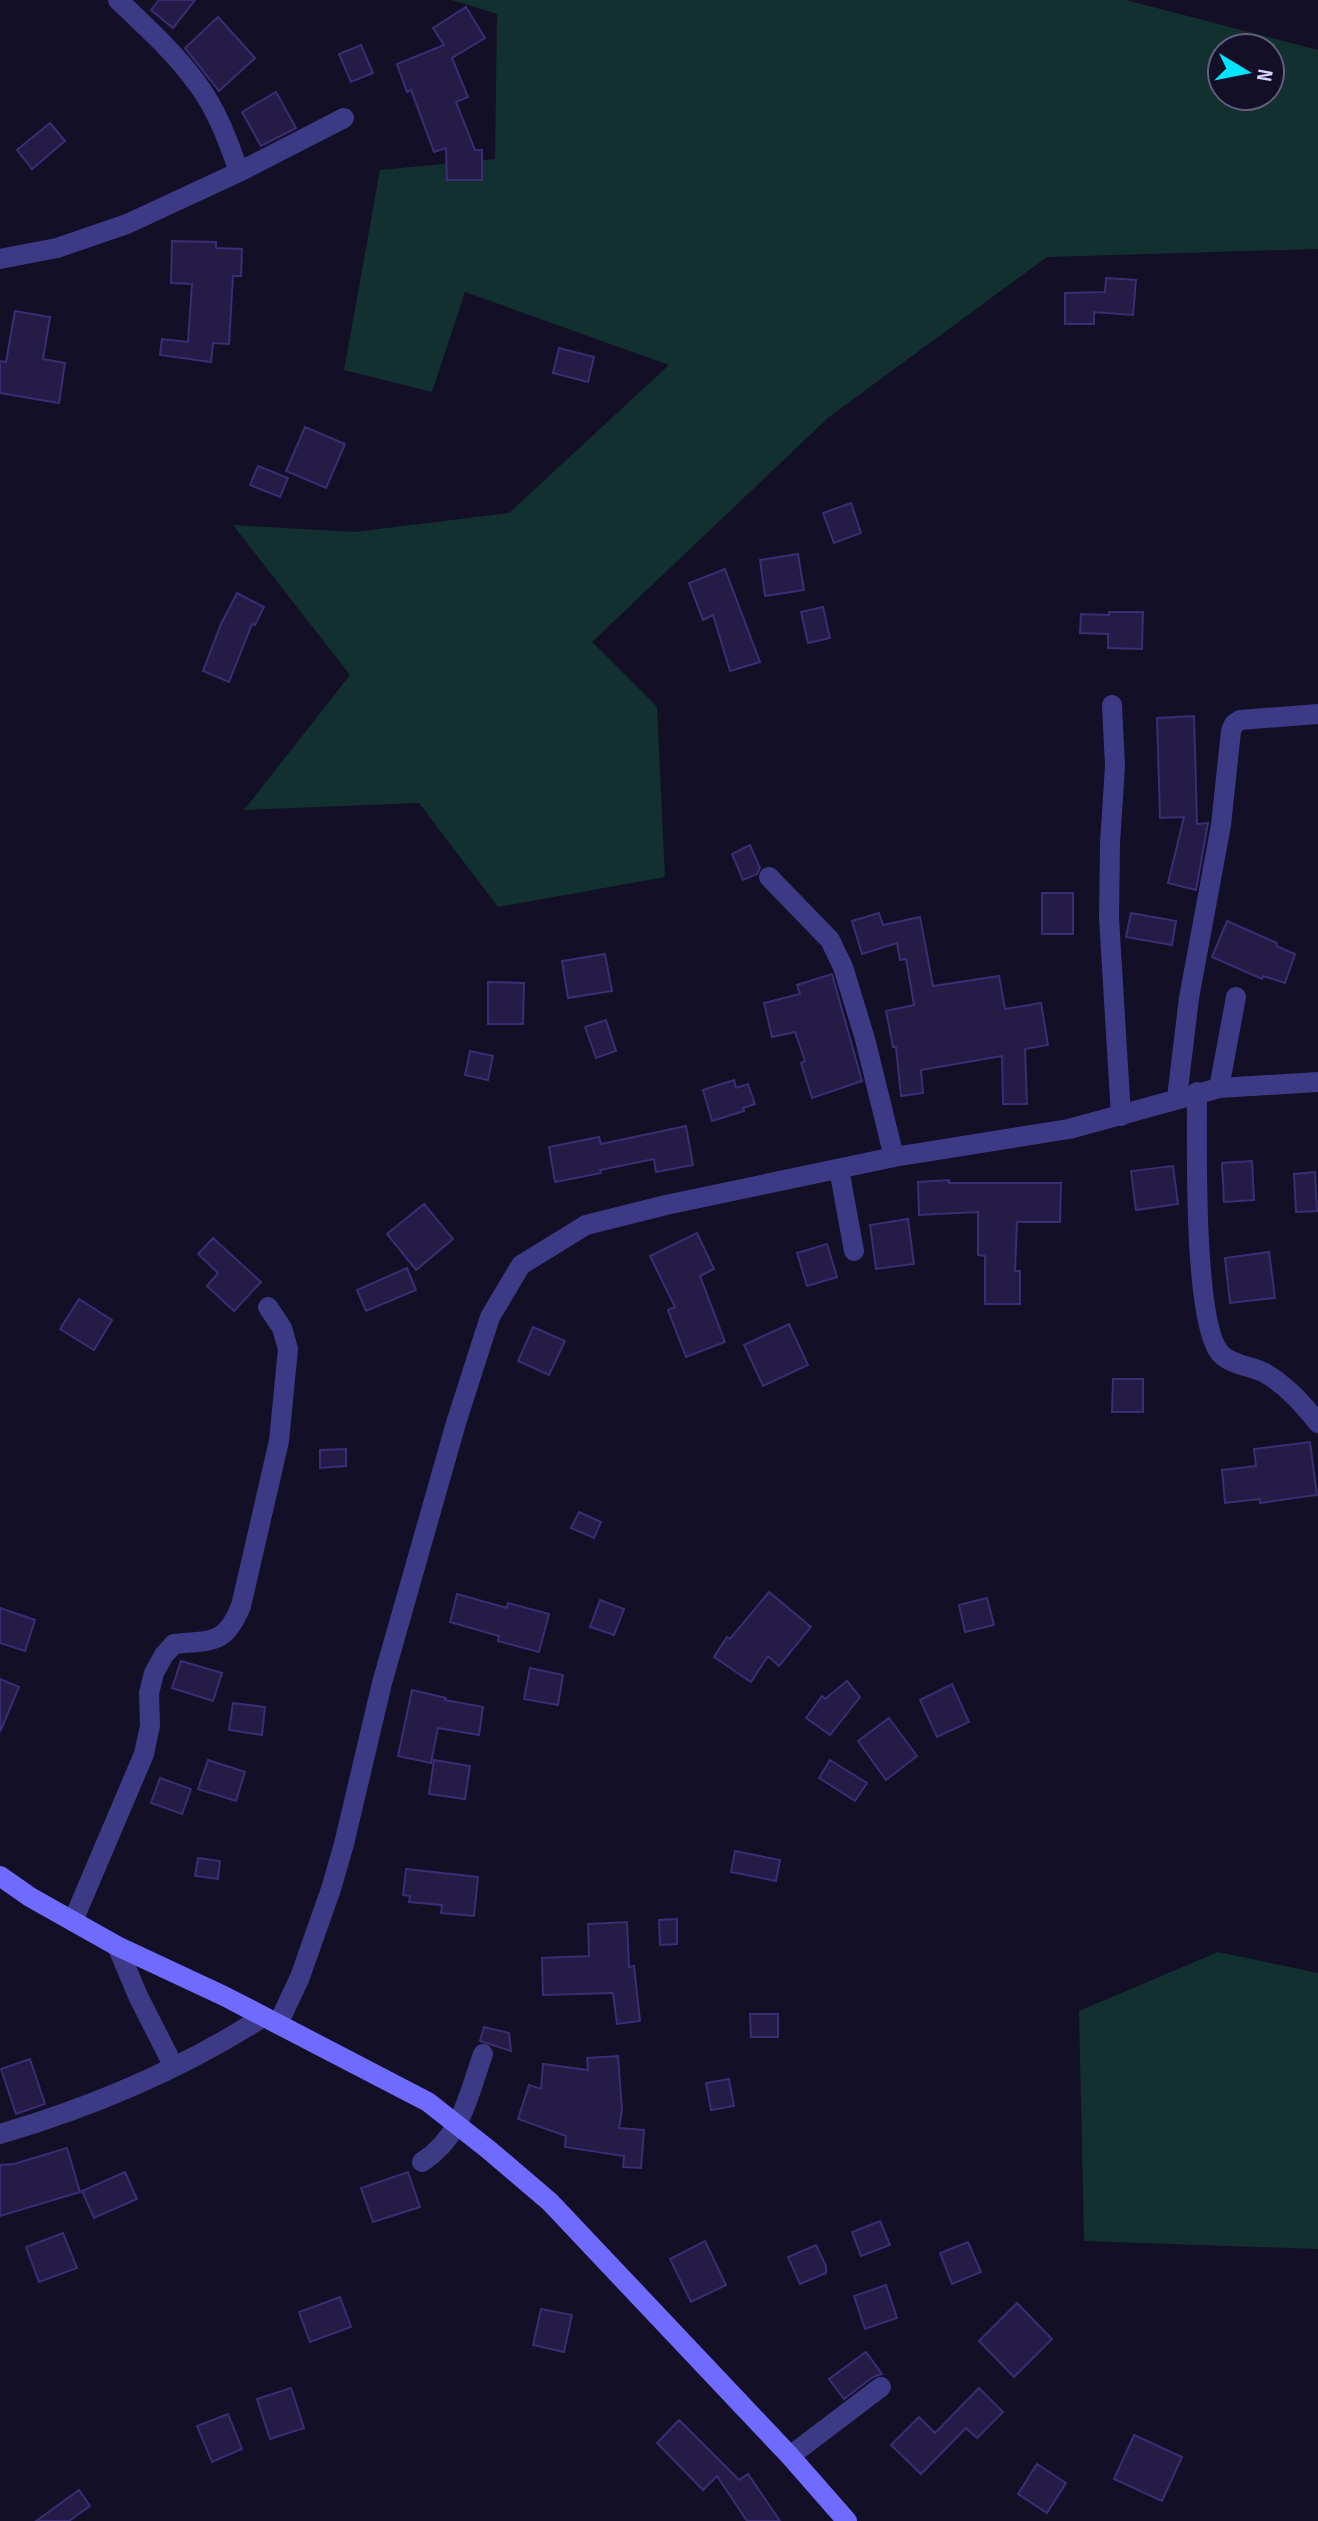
<svg xmlns="http://www.w3.org/2000/svg" width="1318" height="2521" viewBox="0 0 1318 2521" font-family="'Sofia Sans Condensed',sans-serif">
	<style>
		.green { fill: #12302f; fill-rule: evenodd }
		.building { fill: #241b47; stroke: #3b2d73; stroke-width: 2 }
		.lines { fill: none; stroke-linecap: round; stroke-linejoin: round }
		.street { stroke: #3d3a85; stroke-width: 20 }
		.secondary { stroke: #6f6bff; stroke-width: 20 }
	</style>
	<rect width="100%" height="100%" fill="#130f26"/>
	<path class="green" d="M 452,0 L 1126,0 L 1318,50 L 1318,249 L 1047,257 L 829,417 L 592,642 L 657,707 L 665,877 L 498,907 L 419,803 L 244,810 L 350,675 L 233,525 L 354,532 L 509,513 L 669,365 L 465,292 L 432,392 L 344,370 L 380,170 L 495,159 L 497,14 ZM 1222,48 L 1270,48 L 1270,96 L 1222,96 Z
		M 1218,1952 L 1318,1973 L 1318,2249 L 1084,2241 L 1079,2011 Z"/>
	<path class="building" d="M 159,0 L 195,0 L 173,28 L 151,10 Z
		M 466,7 L 485,38 L 452,58 L 468,97 L 456,102 L 475,150 L 482,150 L 482,180 L 447,180 L 446,148 L 434,152 L 411,90 L 407,92 L 397,64 L 444,45 L 433,28 Z
		M 218,17 L 255,58 L 219,91 L 185,48 Z
		M 361,45 L 373,73 L 351,82 L 339,54 Z
		M 276,92 L 296,128 L 261,146 L 242,112 Z
		M 50,123 L 65,141 L 32,169 L 17,150 Z
		M 172,241 L 216,242 L 216,248 L 242,249 L 241,276 L 233,276 L 229,344 L 213,343 L 211,362 L 160,355 L 162,339 L 188,342 L 192,284 L 171,283 Z
		M 1106,278 L 1136,280 L 1133,315 L 1094,312 L 1094,324 L 1065,324 L 1065,293 L 1105,292 Z
		M 15,311 L 50,317 L 43,359 L 65,363 L 59,403 L 0,393 L 0,361 L 6,362 Z
		M 559,348 L 594,357 L 588,382 L 553,373 Z
		M 305,427 L 345,444 L 326,488 L 286,471 Z
		M 258,466 L 288,478 L 280,497 L 250,485 Z
		M 851,503 L 861,533 L 834,543 L 823,513 Z
		M 798,554 L 804,590 L 765,596 L 760,560 Z
		M 725,569 L 760,662 L 730,671 L 713,615 L 703,620 L 689,583 Z
		M 237,593 L 264,607 L 255,625 L 252,624 L 229,682 L 203,671 L 221,624 Z
		M 823,607 L 830,638 L 808,643 L 801,612 Z
		M 1109,612 L 1143,612 L 1142,649 L 1108,648 L 1108,634 L 1080,633 L 1081,614 L 1109,615 Z
		M 1194,716 L 1197,824 L 1208,823 L 1196,890 L 1168,883 L 1184,817 L 1160,818 L 1157,718 Z
		M 750,845 L 760,868 L 757,874 L 743,880 L 732,854 Z
		M 1042,893 L 1073,893 L 1073,934 L 1042,934 Z
		M 879,913 L 883,925 L 920,917 L 933,986 L 999,976 L 1005,1009 L 1041,1003 L 1048,1045 L 1025,1049 L 1027,1104 L 1003,1104 L 1002,1056 L 921,1070 L 923,1093 L 901,1096 L 896,1047 L 893,1047 L 886,1011 L 914,1005 L 906,959 L 900,960 L 897,943 L 862,954 L 852,921 Z
		M 1131,913 L 1176,921 L 1172,945 L 1126,937 Z
		M 1227,921 L 1277,943 L 1276,946 L 1295,954 L 1285,983 L 1263,976 L 1262,979 L 1212,957 Z
		M 605,954 L 612,991 L 568,998 L 562,961 Z
		M 832,974 L 862,1081 L 812,1098 L 801,1063 L 805,1061 L 795,1032 L 772,1037 L 764,1003 L 800,994 L 797,985 Z
		M 488,982 L 524,983 L 523,1024 L 488,1024 Z
		M 606,1020 L 616,1051 L 596,1058 L 585,1027 Z
		M 470,1051 L 493,1056 L 488,1080 L 465,1075 Z
		M 734,1080 L 736,1088 L 748,1084 L 755,1104 L 743,1108 L 744,1111 L 712,1121 L 703,1090 Z
		M 686,1126 L 693,1165 L 656,1172 L 654,1159 L 600,1170 L 601,1173 L 555,1182 L 549,1147 L 599,1137 L 601,1144 Z
		M 1252,1161 L 1254,1200 L 1224,1202 L 1222,1163 Z
		M 1173,1166 L 1178,1204 L 1136,1210 L 1131,1171 Z
		M 1315,1172 L 1317,1211 L 1296,1212 L 1294,1174 Z
		M 949,1180 L 949,1183 L 1061,1183 L 1060,1222 L 1017,1222 L 1015,1271 L 1020,1271 L 1020,1304 L 985,1304 L 985,1256 L 978,1255 L 978,1212 L 919,1215 L 918,1182 Z
		M 424,1204 L 453,1239 L 416,1270 L 387,1234 Z
		M 908,1219 L 914,1264 L 876,1269 L 870,1225 Z
		M 697,1233 L 714,1269 L 700,1276 L 725,1342 L 686,1357 L 668,1310 L 675,1307 L 650,1256 Z
		M 213,1238 L 261,1282 L 234,1311 L 207,1286 L 218,1273 L 198,1254 Z
		M 827,1244 L 837,1277 L 807,1286 L 797,1253 Z
		M 1269,1252 L 1275,1298 L 1230,1303 L 1225,1258 Z
		M 407,1268 L 416,1290 L 366,1311 L 357,1290 Z
		M 79,1299 L 112,1320 L 94,1350 L 60,1329 Z
		M 789,1324 L 808,1365 L 763,1386 L 744,1345 Z
		M 533,1327 L 565,1341 L 549,1375 L 518,1361 Z
		M 1113,1379 L 1143,1379 L 1143,1412 L 1112,1412 Z
		M 1310,1442 L 1317,1495 L 1260,1503 L 1260,1499 L 1225,1503 L 1222,1470 L 1256,1466 L 1254,1449 Z
		M 346,1449 L 346,1466 L 320,1468 L 320,1450 Z
		M 579,1512 L 601,1522 L 594,1538 L 571,1528 Z
		M 769,1592 L 811,1627 L 779,1666 L 768,1656 L 751,1682 L 714,1657 L 727,1637 L 730,1639 Z
		M 457,1594 L 507,1608 L 508,1603 L 549,1614 L 539,1652 L 498,1641 L 499,1636 L 450,1622 Z
		M 987,1598 L 994,1625 L 965,1632 L 959,1605 Z
		M 600,1600 L 624,1609 L 614,1635 L 590,1627 Z
		M 0,1608 L 35,1620 L 25,1651 L 0,1643 Z
		M 181,1661 L 222,1673 L 213,1701 L 172,1688 Z
		M 530,1668 L 563,1675 L 558,1705 L 524,1699 Z
		M 0,1679 L 19,1687 L 0,1732 Z
		M 847,1681 L 860,1697 L 830,1735 L 806,1718 L 822,1696 L 825,1699 Z
		M 952,1684 L 969,1722 L 937,1737 L 920,1700 Z
		M 412,1690 L 446,1698 L 445,1700 L 483,1707 L 479,1735 L 438,1728 L 431,1763 L 398,1756 Z
		M 233,1703 L 265,1707 L 262,1735 L 229,1730 Z
		M 889,1718 L 917,1756 L 886,1780 L 858,1741 Z
		M 208,1760 L 245,1772 L 236,1801 L 198,1789 Z
		M 434,1760 L 470,1766 L 465,1799 L 429,1794 Z
		M 830,1760 L 867,1783 L 855,1801 L 819,1778 Z
		M 160,1778 L 191,1789 L 182,1814 L 151,1803 Z
		M 735,1851 L 780,1860 L 776,1881 L 731,1872 Z
		M 198,1858 L 220,1861 L 218,1879 L 195,1876 Z
		M 406,1869 L 478,1877 L 474,1916 L 441,1913 L 442,1905 L 409,1902 L 410,1896 L 403,1895 Z
		M 677,1919 L 677,1944 L 660,1945 L 659,1920 Z
		M 627,1922 L 629,1967 L 634,1966 L 640,2021 L 617,2024 L 613,1993 L 543,1995 L 542,1958 L 589,1956 L 588,1924 Z
		M 750,2014 L 778,2014 L 778,2037 L 751,2037 Z
		M 484,2027 L 509,2033 L 511,2051 L 480,2041 Z
		M 618,2056 L 622,2110 L 619,2128 L 644,2130 L 641,2168 L 623,2167 L 624,2156 L 565,2147 L 566,2136 L 518,2119 L 529,2085 L 541,2089 L 543,2064 L 588,2070 L 587,2058 Z
		M 30,2059 L 45,2104 L 16,2114 L 1,2069 Z
		M 729,2079 L 734,2106 L 711,2110 L 706,2083 Z
		M 67,2148 L 80,2192 L 0,2216 L 0,2165 L 14,2164 Z
		M 125,2172 L 137,2199 L 94,2218 L 82,2191 Z
		M 408,2172 L 420,2207 L 373,2222 L 361,2188 Z
		M 880,2221 L 890,2245 L 861,2256 L 852,2232 Z
		M 63,2233 L 77,2268 L 39,2282 L 26,2247 Z
		M 705,2241 L 726,2285 L 691,2302 L 670,2259 Z
		M 968,2242 L 981,2272 L 952,2284 L 940,2253 Z
		M 816,2245 L 826,2266 L 826,2273 L 800,2284 L 788,2257 Z
		M 886,2285 L 897,2318 L 865,2329 L 854,2296 Z
		M 340,2297 L 351,2327 L 310,2342 L 299,2312 Z
		M 1017,2303 L 1052,2339 L 1014,2377 L 979,2341 Z
		M 541,2309 L 572,2315 L 564,2352 L 533,2345 Z
		M 866,2352 L 882,2374 L 873,2377 L 844,2399 L 829,2379 Z
		M 291,2388 L 304,2428 L 270,2439 L 257,2399 Z
		M 979,2388 L 1003,2412 L 977,2438 L 966,2428 L 921,2474 L 891,2445 L 919,2417 L 935,2433 Z
		M 228,2414 L 242,2449 L 212,2462 L 197,2426 Z
		M 679,2420 L 739,2480 L 748,2474 L 780,2521 L 747,2521 L 717,2476 L 703,2490 L 657,2443 Z
		M 1134,2435 L 1182,2457 L 1162,2501 L 1114,2479 Z
		M 1037,2464 L 1066,2483 L 1047,2513 L 1018,2494 Z
		M 79,2490 L 90,2506 L 69,2521 L 36,2521 Z"/>
	<g class="lines">
		<path class="street" d="M 118,0 C 145,26 174,52 196,82 C 216,108 228,140 239,172
			M 0,259 L 57,248 L 127,224 L 239,172 L 344,118
			M 1112,705 L 1115,766 L 1110,843 L 1109,918 L 1121,1116
			M 769,877 L 830,940 L 843,967 L 865,1039 L 894,1157
			M 1219,1088 L 1236,997
			M 1197,1092 C 1197,1141 1193,1321 1220,1353 C 1230,1365 1251,1366 1265,1373 C 1287,1386 1302,1403 1318,1423
			M 1177,1098 L 1189,998 L 1221,825 L 1231,731 L 1234,724 L 1240,720 L 1318,714
			M 839,1169 L 854,1251
			M 73,1921 L 144,1754 L 150,1726 L 149,1693 L 154,1673 L 164,1655 L 174,1644 C 213,1640 225,1645 241,1606 L 279,1441 L 288,1349 L 282,1328 L 268,1307
			M 117,1946 L 138,1996 L 174,2067
			M 278,2024 L 300,1977 L 331,1889 L 344,1844 L 382,1683 L 456,1423 L 490,1317 L 521,1265 L 586,1225 L 666,1205 L 894,1157 L 1069,1129 L 1219,1088 L 1318,1082
			M 0,2134 C 92,2107 182,2069 263,2017
			M 422,2162 C 462,2136 468,2096 483,2054
			M 790,2456 L 881,2387"/>
		<path class="secondary" d="M 0,1876 L 30,1897 L 117,1946 L 224,1996 L 428,2102 L 489,2150 L 550,2202 L 790,2456 L 847,2521"/>
	</g>
	<g transform="translate(1246 72) rotate(100)"><circle r="38" fill="#130f26" stroke="#625e7d" stroke-width="2"/>
	<path d="M0-6L14 30L0 20L-14 30Z" fill="#00e5ff"/>
	<text y="-12" font-size="22" font-weight="bold" text-anchor="middle" fill="#d9d4ff">N</text>
	</g>
</svg>
